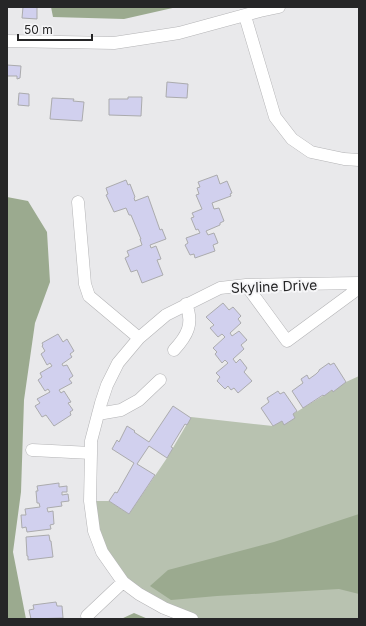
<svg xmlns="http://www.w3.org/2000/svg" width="366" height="626" viewBox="0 0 366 626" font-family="Inter,sans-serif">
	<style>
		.green { fill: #b8c2b0 }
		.forest { fill: #9baa8f }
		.building { fill: #d1d0ee; stroke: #ababad }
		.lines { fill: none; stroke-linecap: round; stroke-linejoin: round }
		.minor-casing { stroke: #b4b4b6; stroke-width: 13 }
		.minor { stroke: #fff; stroke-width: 12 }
		.labels { text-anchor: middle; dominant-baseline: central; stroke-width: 4; stroke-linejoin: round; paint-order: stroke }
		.street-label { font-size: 14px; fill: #262627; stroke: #f6f6f8 }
	</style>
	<rect width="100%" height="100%" fill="#e9e9eb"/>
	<path class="green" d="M 359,376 L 359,619 L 192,619 L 139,594 L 102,552 L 90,501 L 109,501 L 129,514 L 167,458 L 191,417 L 273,426 L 346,382 Z"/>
	<path class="forest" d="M 51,7 L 177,7 L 124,19 L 53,17 Z
		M 7,197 L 28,201 L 47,232 L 50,282 L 35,323 L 24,400 L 21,492 L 13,552 L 26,619 L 7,619 Z
		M 359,514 L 359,594 L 339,589 L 217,596 L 171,600 L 150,586 L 168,570 L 274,542 Z
		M 134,613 L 148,619 L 121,619 Z"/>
	<path class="building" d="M 23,7 L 37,7 L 37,19 L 22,18 Z
		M 7,65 L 21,66 L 20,78 L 17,79 L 17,76 L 7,76 Z
		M 167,82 L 188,84 L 187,98 L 166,97 Z
		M 19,93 L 29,94 L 29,106 L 18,105 Z
		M 128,97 L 142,97 L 141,116 L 109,115 L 109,99 L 128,99 Z
		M 52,98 L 74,99 L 73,101 L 84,102 L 82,121 L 50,119 Z
		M 217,175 L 220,184 L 227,181 L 232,193 L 230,194 L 231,196 L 212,203 L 214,209 L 219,208 L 224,221 L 220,223 L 220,225 L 206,231 L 208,235 L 214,233 L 218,243 L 213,245 L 215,251 L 195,258 L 194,254 L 190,255 L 185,245 L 188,243 L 186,238 L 200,233 L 198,229 L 196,230 L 191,218 L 194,217 L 192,213 L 202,209 L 196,195 L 199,194 L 197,188 L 200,187 L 198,182 Z
		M 126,180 L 128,185 L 130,184 L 135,197 L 134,198 L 135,201 L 148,196 L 160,230 L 162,229 L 166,239 L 150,245 L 151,248 L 156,246 L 161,259 L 157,260 L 163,275 L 142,283 L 137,270 L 131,272 L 125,258 L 129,256 L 127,251 L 142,245 L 140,239 L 141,239 L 131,215 L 129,215 L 126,208 L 114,212 L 106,195 L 108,194 L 106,188 Z
		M 223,303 L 229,310 L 233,307 L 241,316 L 238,319 L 241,323 L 230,333 L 232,336 L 239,331 L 247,340 L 241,345 L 244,349 L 233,359 L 236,363 L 240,359 L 247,368 L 244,372 L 252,381 L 238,393 L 234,388 L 231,390 L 228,386 L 225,389 L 217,381 L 220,377 L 216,373 L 228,363 L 225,360 L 222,363 L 215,354 L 217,352 L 213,348 L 225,337 L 222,334 L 218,337 L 210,328 L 214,325 L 206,317 Z
		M 58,334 L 63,342 L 67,339 L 74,351 L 70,354 L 72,357 L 62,364 L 63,366 L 67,365 L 73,376 L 69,379 L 72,383 L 59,390 L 61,393 L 64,391 L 71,402 L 68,403 L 73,410 L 70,412 L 71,415 L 54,426 L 46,415 L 42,417 L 35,406 L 40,403 L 37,399 L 50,392 L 48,389 L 45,391 L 38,380 L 42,377 L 40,373 L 52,366 L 50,363 L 47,365 L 41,354 L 45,351 L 42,346 L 43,345 L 42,343 Z
		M 329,363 L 330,365 L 334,363 L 346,382 L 333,392 L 332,390 L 324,396 L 323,395 L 303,408 L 292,391 L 303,383 L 301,379 L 307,375 L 309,379 L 316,374 L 319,371 L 319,370 Z
		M 278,391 L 280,394 L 284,392 L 297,411 L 293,414 L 295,418 L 284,425 L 282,421 L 273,426 L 261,408 L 269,402 L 267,398 Z
		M 173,406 L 191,418 L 187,425 L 185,424 L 171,447 L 173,448 L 167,458 L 149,446 L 137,464 L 155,475 L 129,514 L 109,501 L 115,492 L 117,493 L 134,463 L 112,449 L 117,440 L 119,442 L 127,426 L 135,431 L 134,432 L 149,442 Z
		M 59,483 L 59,487 L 67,486 L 67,492 L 62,492 L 62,495 L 68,494 L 69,501 L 61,502 L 62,506 L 47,508 L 48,512 L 53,511 L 54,524 L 50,525 L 51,529 L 27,532 L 26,527 L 22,528 L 21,515 L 26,515 L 25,509 L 40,507 L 39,503 L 37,503 L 36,491 L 38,491 L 37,486 Z
		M 49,535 L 50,541 L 51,541 L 53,557 L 28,560 L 28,556 L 27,556 L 26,537 Z
		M 56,602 L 57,606 L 62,606 L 63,618 L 31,619 L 29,610 L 34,609 L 33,605 Z"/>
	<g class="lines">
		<defs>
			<path id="minor" d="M 245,16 L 275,117 L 292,139 L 311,152 L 344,159 L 359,160
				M 7,41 L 114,43 L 179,33 L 260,11 L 279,7
				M 78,202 L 85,284 L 89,296 L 139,338
				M 246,285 L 287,341 L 359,288
				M 174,350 C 187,336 194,324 186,304
				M 98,414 L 121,410 L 139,400 L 160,380
				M 32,450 L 91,453
				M 87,616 L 123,582
				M 192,619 L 164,608 L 139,594 L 123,582 L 102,552 L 94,531 L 90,501 L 91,453 L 91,441 L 101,403 L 107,385 L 118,363 L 139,338 L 166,315 L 220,288 L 246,285 L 359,283"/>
		</defs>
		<use href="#minor" class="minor-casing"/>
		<use href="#minor" class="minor"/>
	</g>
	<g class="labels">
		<g class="street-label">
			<text transform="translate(274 286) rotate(-2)">Skyline Drive</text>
		</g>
	</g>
	<rect width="366" height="626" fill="none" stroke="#262627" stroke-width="16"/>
	<path d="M18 34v6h74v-6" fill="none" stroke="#262627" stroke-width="2"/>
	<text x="24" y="34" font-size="12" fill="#262627" stroke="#f6f6f8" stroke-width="3" paint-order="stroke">50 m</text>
</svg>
